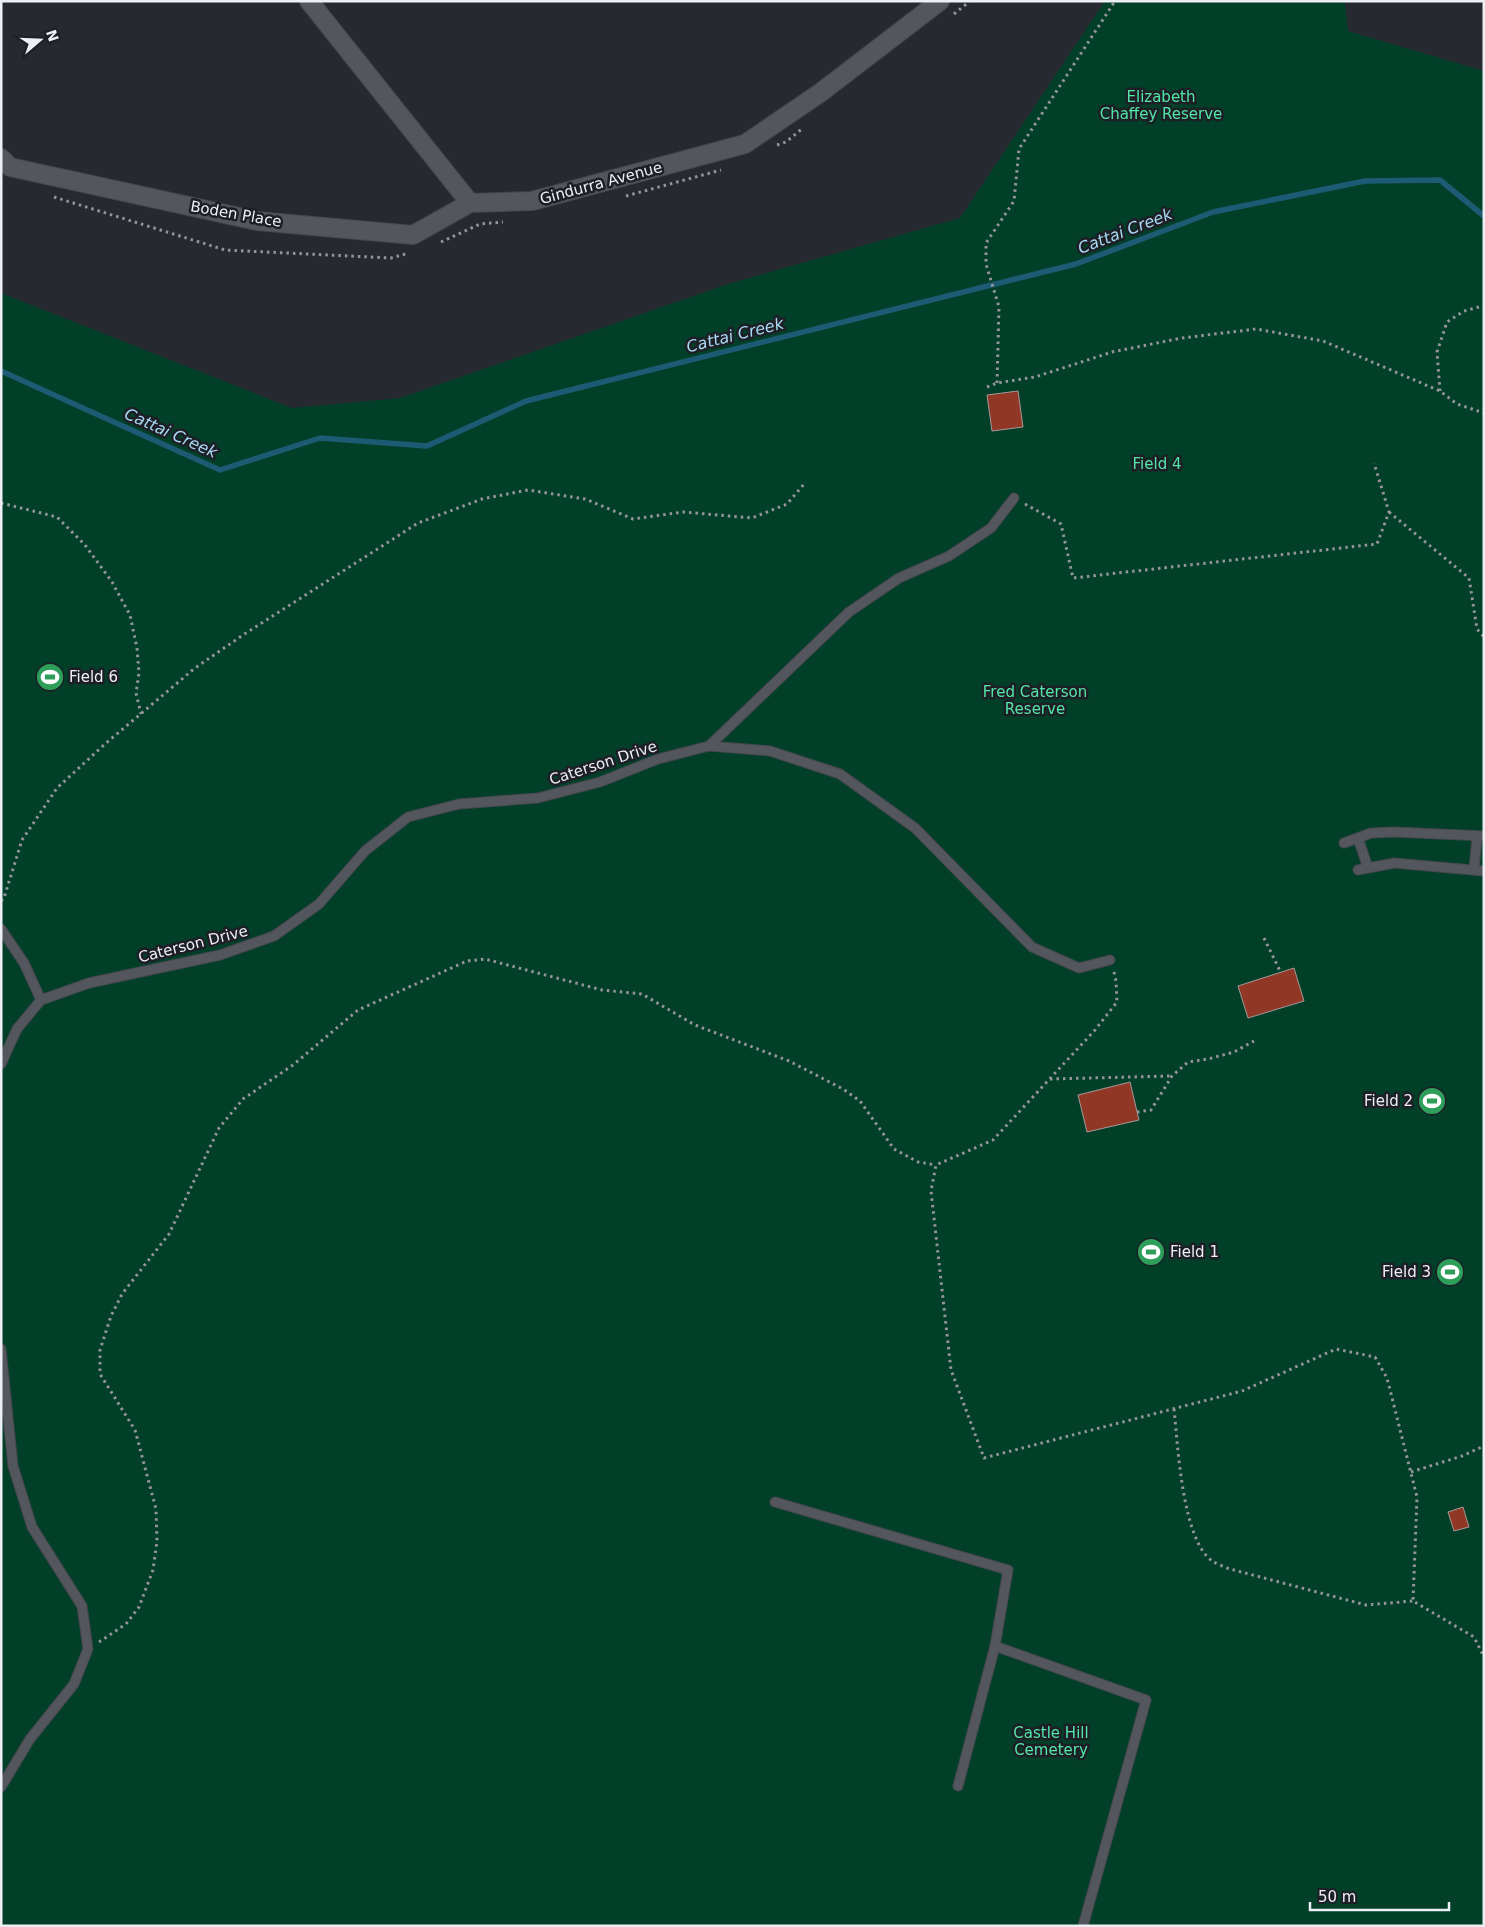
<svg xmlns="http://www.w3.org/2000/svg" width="1485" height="1927" viewBox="0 0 1485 1927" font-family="'DejaVu Sans',sans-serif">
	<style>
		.green { fill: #023f28 }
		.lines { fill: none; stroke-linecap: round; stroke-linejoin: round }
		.stream { stroke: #1d5b75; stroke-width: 5.5 }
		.building { fill: #903726; stroke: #a59a98 }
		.lane-casing { stroke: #45464d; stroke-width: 11 }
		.street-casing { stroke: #45464d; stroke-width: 20 }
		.path { stroke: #94959b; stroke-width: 3; stroke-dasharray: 2.5 4; stroke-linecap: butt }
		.lane { stroke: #54565e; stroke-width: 9 }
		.street { stroke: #54565e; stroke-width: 18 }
		.labels { text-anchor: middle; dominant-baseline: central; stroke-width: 5; stroke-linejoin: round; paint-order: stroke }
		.park-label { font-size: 15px; fill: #52e6a7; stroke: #1e1f26 }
		.street-label { font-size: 15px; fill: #eeeff4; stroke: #1e1f26 }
		.poi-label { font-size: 15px; fill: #eeeff4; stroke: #1e1f26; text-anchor: start }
		.water-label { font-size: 16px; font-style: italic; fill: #a7d9f2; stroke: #1e1f26 }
	</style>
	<rect width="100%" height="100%" fill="#272930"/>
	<path class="green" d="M 1105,1 L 1345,1 L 1348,31 L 1484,71 L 1484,1926 L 1,1926 L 1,293 L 292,408 L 400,398 L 728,284 L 960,218 Z"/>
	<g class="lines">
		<path class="stream" d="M 1,371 L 220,470 L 320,438 L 427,446 L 526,401 L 1076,264 L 1213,212 L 1365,181 L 1440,180 L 1484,216"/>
	</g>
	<path class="building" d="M 1018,391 L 1023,427 L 992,431 L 987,395 Z
		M 1294,968 L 1304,1001 L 1248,1018 L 1238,986 Z
		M 1130,1082 L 1139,1120 L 1087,1132 L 1078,1095 Z
		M 1463,1507 L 1469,1527 L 1454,1531 L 1448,1512 Z"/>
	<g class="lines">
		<defs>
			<path id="lane" d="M 709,746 L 849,612 L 899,578 L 949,556 L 991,528 L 1014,498
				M 1358,838 L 1368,868
				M 1344,843 L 1371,833 L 1394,832 L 1484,836
				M 1358,870 L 1394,863 L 1484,871
				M 1474,870 L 1477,836
				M 1,929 L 24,963 L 41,1000
				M 1,1064 L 17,1029 L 41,1000 L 89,983 L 220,955 L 274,936 L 319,904 L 365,851 L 408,817 L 459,804 L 538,798 L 600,782 L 658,759 L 709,746 L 770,751 L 840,774 L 915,828 L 1032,947 L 1079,968 L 1110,960
				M 1,1349 L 13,1466 L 32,1527 L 82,1606 L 88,1649 L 74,1684 L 30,1739 L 1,1787
				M 775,1502 L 1008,1570 L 995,1646 L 1146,1700 L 1083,1926
				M 958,1786 L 995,1646"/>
			<path id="street" d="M 309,1 L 470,203
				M 1,158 L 10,167 L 257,221 L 413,235 L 470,203 L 532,201 L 745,144 L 820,93 L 940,1"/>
		</defs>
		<use href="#lane" class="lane-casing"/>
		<use href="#street" class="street-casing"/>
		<path class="path" d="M 954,14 L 970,1
			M 777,145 L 786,142 L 803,128
			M 626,196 L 721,170
			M 54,197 L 225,250 L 391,258 L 409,253
			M 441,242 L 480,224 L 503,222
			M 997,383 L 999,307 L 986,264 L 986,243 L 1014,201 L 1019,149 L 1115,1
			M 987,387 L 997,383 L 1035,377 L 1112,352 L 1182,338 L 1256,329 L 1323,341 L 1440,391 L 1457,404 L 1484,413
			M 1440,391 L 1437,352 L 1447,322 L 1464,311 L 1479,307 L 1484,308
			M 1,503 L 57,517 L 85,545 L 112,582 L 130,615 L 137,648 L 139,673 L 136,693 L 141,714
			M 1025,504 L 1061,524 L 1073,578 L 1377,544 L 1389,512 L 1374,463
			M 1389,512 L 1469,578 L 1477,629 L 1484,637
			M 1,901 L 4,898 L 22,840 L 57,788 L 105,744 L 195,668 L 243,635 L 418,523 L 482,499 L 528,490 L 585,499 L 633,519 L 683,512 L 752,518 L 787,504 L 805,483
			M 1264,938 L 1281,973
			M 1114,972 L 1116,981 L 1117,1002 L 1095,1030 L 993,1140 L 936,1165 L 931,1191 L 951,1370 L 984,1458 L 1242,1391 L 1336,1349 L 1375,1357 L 1387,1378 L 1417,1497 L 1413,1601 L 1474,1637 L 1484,1657
			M 1050,1079 L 1171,1076
			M 1137,1112 L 1151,1110 L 1172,1076 L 1188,1062 L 1208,1059 L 1234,1052 L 1254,1041
			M 1174,1409 C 1178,1446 1182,1539 1212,1561 C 1217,1564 1224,1567 1230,1569 L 1366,1605 L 1413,1601
			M 1411,1472 L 1462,1456 L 1484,1446
			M 99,1642 L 126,1624 L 139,1607 L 153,1570 L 157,1541 L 156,1509 L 135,1430 L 100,1374 L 100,1350 L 111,1316 L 122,1294 L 169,1234 L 219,1128 L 243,1099 L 293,1065 L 358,1010 L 467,961 L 485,959 L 602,990 L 642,994 L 695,1025 L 789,1061 L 843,1089 L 860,1101 L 894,1149 L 918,1162 L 936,1165"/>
		<use href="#lane" class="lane"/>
		<use href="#street" class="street"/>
	</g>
	<defs>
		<symbol id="stadium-disc" viewBox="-11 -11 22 22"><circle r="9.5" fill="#2e9e5b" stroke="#1e1f26"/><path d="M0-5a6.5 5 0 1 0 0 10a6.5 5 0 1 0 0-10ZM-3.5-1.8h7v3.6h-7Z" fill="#fff"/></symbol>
	</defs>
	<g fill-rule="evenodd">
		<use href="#stadium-disc" x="34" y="661" width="32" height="32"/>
		<use href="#stadium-disc" x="1416" y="1085" width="32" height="32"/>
		<use href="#stadium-disc" x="1135" y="1236" width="32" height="32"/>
		<use href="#stadium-disc" x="1434" y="1256" width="32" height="32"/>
	</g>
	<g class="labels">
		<g class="park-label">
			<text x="1161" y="97">Elizabeth<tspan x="1161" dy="17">Chaffey Reserve</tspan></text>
			<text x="1157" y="464">Field 4</text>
			<text x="1035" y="692">Fred Caterson<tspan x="1035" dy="17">Reserve</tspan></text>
			<text x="1051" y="1733">Castle Hill<tspan x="1051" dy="17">Cemetery</tspan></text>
		</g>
		<g class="street-label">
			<text transform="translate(601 183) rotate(-15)">Gindurra Avenue</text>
			<text transform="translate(236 214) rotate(10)">Boden Place</text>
			<text transform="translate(603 763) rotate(-18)">Caterson Drive</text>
			<text transform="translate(193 944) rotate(-14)">Caterson Drive</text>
		</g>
		<g class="poi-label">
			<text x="69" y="677">Field 6</text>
			<text x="1413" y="1101" text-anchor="end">Field 2</text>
			<text x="1170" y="1252">Field 1</text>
			<text x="1431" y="1272" text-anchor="end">Field 3</text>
		</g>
		<g class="water-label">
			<text transform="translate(1125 231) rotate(-21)">Cattai Creek</text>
			<text transform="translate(735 335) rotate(-14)">Cattai Creek</text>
			<text transform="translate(171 433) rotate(24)">Cattai Creek</text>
		</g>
	</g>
	<rect width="1485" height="1927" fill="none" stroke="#eeeff4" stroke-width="5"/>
	<g transform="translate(40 40) rotate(71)" stroke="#1e1f26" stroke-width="4" paint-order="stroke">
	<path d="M0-4L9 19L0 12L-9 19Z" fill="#eeeff4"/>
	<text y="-8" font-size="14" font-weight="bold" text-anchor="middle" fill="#eeeff4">N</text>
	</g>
	<path d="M1310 1902v8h139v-8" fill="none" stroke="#eeeff4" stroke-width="2.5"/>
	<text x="1318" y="1902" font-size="15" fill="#eeeff4" stroke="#1e1f26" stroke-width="4" paint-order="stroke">50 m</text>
</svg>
